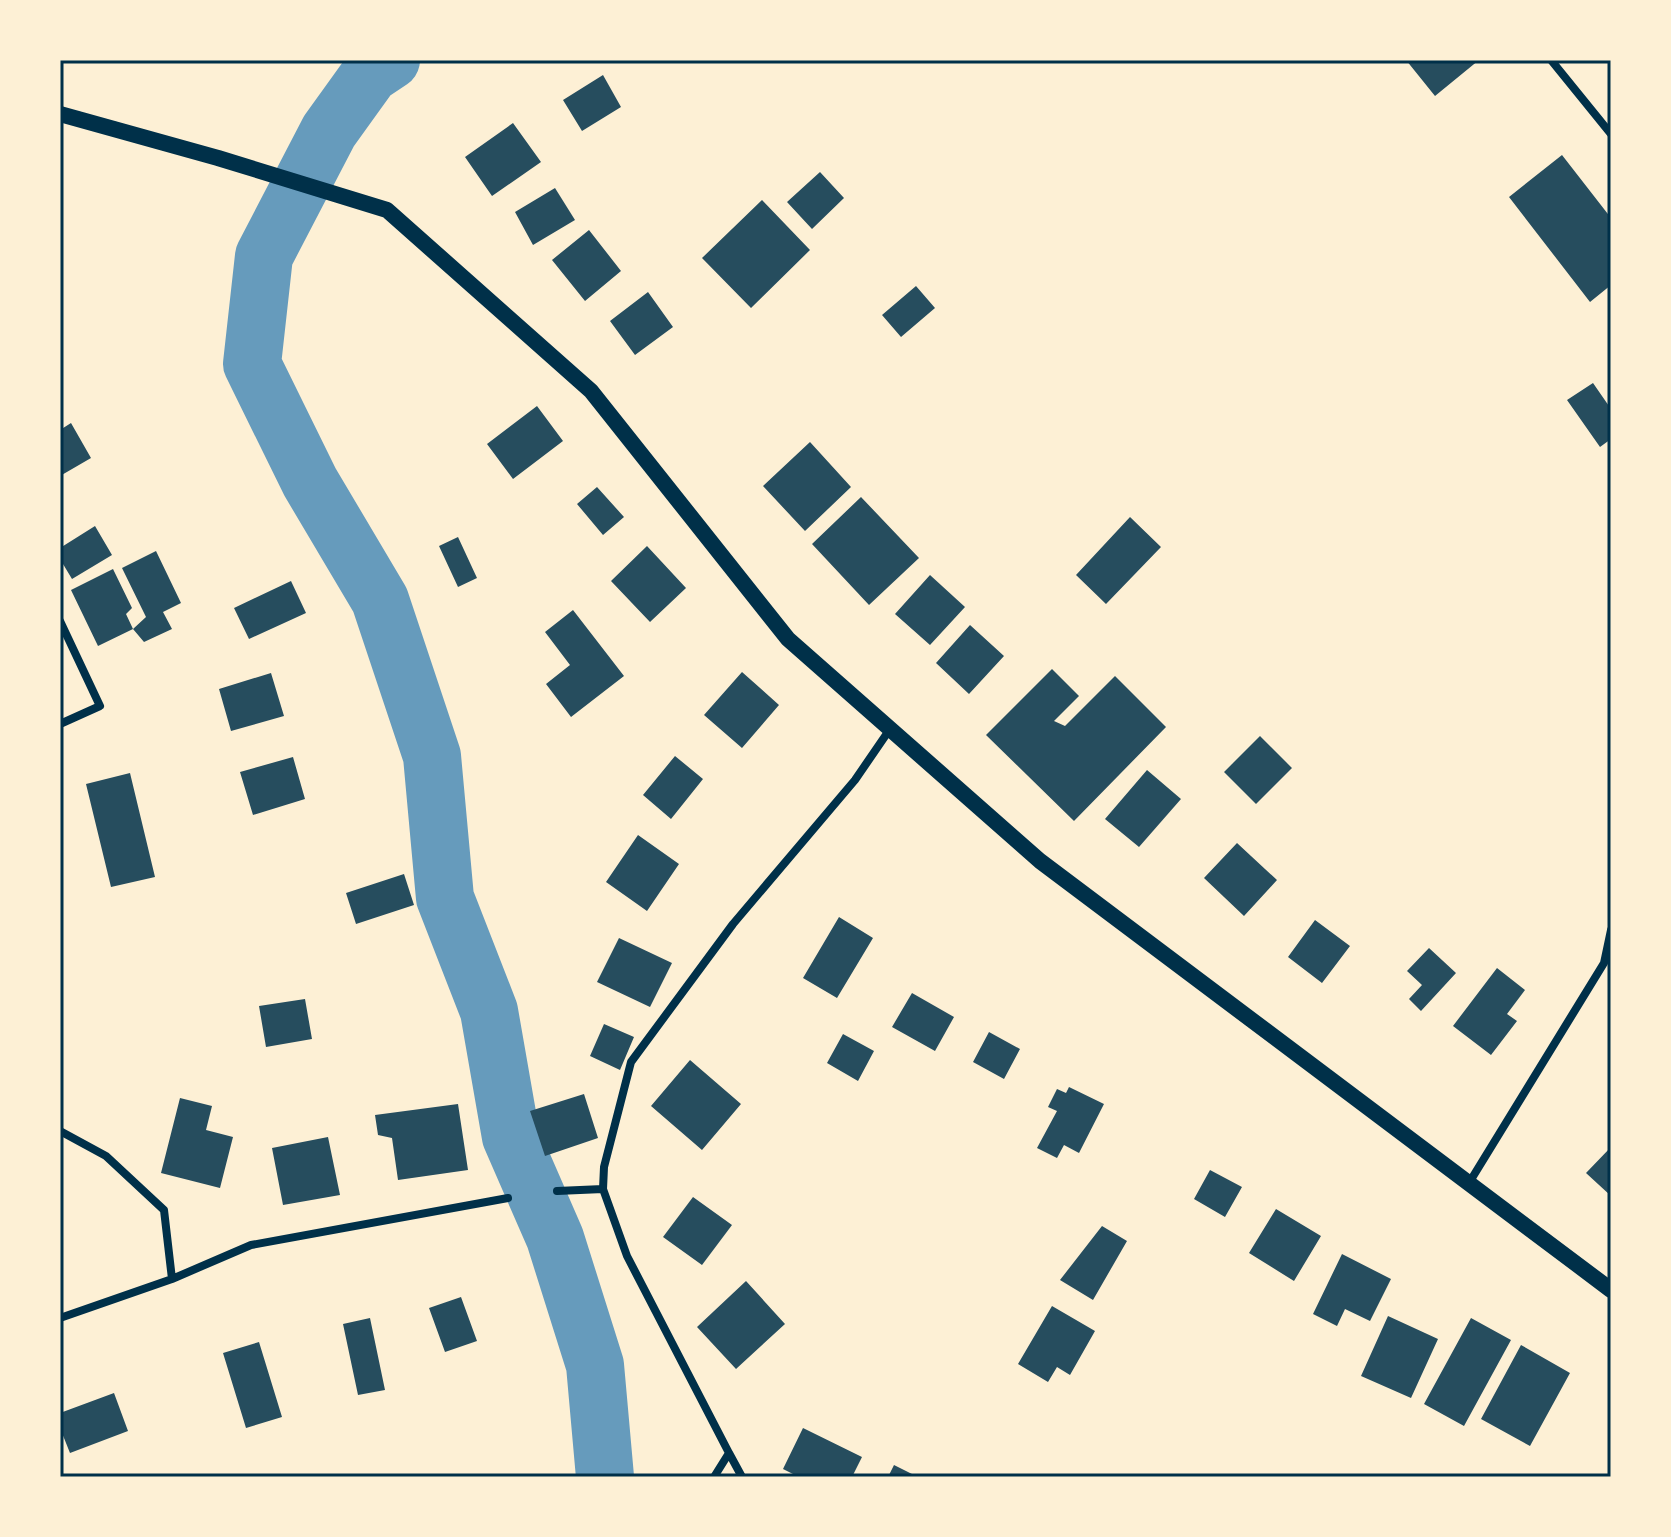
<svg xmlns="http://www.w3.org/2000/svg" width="1671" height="1537" viewBox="0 0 1671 1537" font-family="'Fira Sans',sans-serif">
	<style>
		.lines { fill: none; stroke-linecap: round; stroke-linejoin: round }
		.river { stroke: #669bbc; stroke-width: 58 }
		.building { fill: #264d5e }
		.minor { stroke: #003049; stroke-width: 8 }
		.secondary { stroke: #003049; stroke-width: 16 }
		.neatline { fill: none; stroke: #003049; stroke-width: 3 }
	</style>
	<rect width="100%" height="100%" fill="#fdf0d5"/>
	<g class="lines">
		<path class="river" d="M 391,60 L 370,74 L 329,131 L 264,256 L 252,364 L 310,482 L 380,600 L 432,756 L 445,898 L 489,1011 L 511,1137 L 555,1238 L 595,1365 L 605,1477"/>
	</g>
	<path class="building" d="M 1406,60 L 1479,60 L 1435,96 Z
		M 603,75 L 621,107 L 582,131 L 563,100 Z
		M 513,123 L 541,162 L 492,196 L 465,157 Z
		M 1562,155 L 1611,218 L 1611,285 L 1590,302 L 1509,197 Z
		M 820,172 L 844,198 L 812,229 L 787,202 Z
		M 555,188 L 575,220 L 533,245 L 515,212 Z
		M 762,200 L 810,250 L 751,308 L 702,258 Z
		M 589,230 L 621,271 L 585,301 L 552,260 Z
		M 916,286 L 935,308 L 901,337 L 882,315 Z
		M 648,292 L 673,327 L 635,355 L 610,321 Z
		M 1593,383 L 1611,409 L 1611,439 L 1600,447 L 1567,400 Z
		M 537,406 L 563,441 L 513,479 L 487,444 Z
		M 71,423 L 91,458 L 60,476 L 60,430 Z
		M 810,442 L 851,487 L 805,531 L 763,486 Z
		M 597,487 L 624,517 L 603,535 L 577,504 Z
		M 861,497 L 919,558 L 869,605 L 812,544 Z
		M 1130,517 L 1161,547 L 1106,604 L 1076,575 Z
		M 95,526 L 112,555 L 72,579 L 60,559 L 60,548 Z
		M 458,537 L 477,578 L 458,587 L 439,546 Z
		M 647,546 L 686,588 L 650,622 L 611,581 Z
		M 156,551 L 181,603 L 163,612 L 172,629 L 144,642 L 133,629 L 98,646 L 71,590 L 113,569 L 132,608 L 126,614 L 133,629 L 146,617 L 122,568 Z
		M 930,575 L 965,607 L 930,645 L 895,614 Z
		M 291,581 L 306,613 L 249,639 L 234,608 Z
		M 573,610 L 624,676 L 571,717 L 546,684 L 570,665 L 545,632 Z
		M 970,625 L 1004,656 L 969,694 L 936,663 Z
		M 1052,669 L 1079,696 L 1054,721 L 1065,726 L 1115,676 L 1166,727 L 1074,821 L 986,735 Z
		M 742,672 L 779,705 L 742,748 L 704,715 Z
		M 271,673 L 284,716 L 231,731 L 219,689 Z
		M 1260,736 L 1292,768 L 1256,804 L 1224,772 Z
		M 675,756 L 703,779 L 671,819 L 643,795 Z
		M 293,757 L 305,799 L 253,815 L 240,772 Z
		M 1147,770 L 1181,799 L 1139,847 L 1105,819 Z
		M 130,773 L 155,877 L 111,887 L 86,784 Z
		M 638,835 L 679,864 L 647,911 L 606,882 Z
		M 1237,843 L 1277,880 L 1244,916 L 1204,878 Z
		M 404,874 L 414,905 L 356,924 L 346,893 Z
		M 839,917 L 873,938 L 837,998 L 803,978 Z
		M 1315,920 L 1350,946 L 1322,983 L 1288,957 Z
		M 619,938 L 672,963 L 650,1007 L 597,982 Z
		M 1429,948 L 1456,973 L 1421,1011 L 1409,999 L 1422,985 L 1407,971 Z
		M 1497,968 L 1525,990 L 1507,1014 L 1517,1021 L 1491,1055 L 1453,1026 Z
		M 912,993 L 954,1017 L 935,1051 L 892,1027 Z
		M 305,999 L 312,1039 L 266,1047 L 259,1006 Z
		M 604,1024 L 634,1037 L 620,1070 L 590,1056 Z
		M 989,1032 L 1020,1049 L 1004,1079 L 973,1062 Z
		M 843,1034 L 874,1051 L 858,1081 L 827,1063 Z
		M 690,1060 L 741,1104 L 702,1150 L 651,1106 Z
		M 1069,1087 L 1104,1104 L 1079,1153 L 1064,1145 L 1057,1158 L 1037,1148 L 1057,1111 L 1048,1107 L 1057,1089 L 1066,1093 Z
		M 584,1094 L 598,1138 L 545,1156 L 530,1111 Z
		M 180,1098 L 212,1106 L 206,1130 L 233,1137 L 220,1188 L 161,1173 Z
		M 458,1104 L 468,1170 L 398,1180 L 392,1138 L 378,1135 L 375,1115 Z
		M 328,1137 L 340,1195 L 283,1205 L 272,1148 Z
		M 1611,1147 L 1611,1196 L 1586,1173 Z
		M 1210,1170 L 1242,1187 L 1225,1217 L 1194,1199 Z
		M 693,1197 L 732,1225 L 702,1265 L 663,1237 Z
		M 1276,1209 L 1321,1236 L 1294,1281 L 1249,1253 Z
		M 1102,1226 L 1127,1241 L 1093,1300 L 1060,1280 Z
		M 1342,1254 L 1391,1279 L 1370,1321 L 1345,1309 L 1337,1326 L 1313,1314 Z
		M 746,1281 L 785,1324 L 736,1369 L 697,1327 Z
		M 461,1297 L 477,1341 L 445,1352 L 429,1308 Z
		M 1052,1306 L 1095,1331 L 1070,1375 L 1057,1367 L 1048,1382 L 1018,1364 Z
		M 1388,1316 L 1438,1339 L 1411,1398 L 1361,1376 Z
		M 370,1318 L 385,1390 L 358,1395 L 343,1324 Z
		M 1471,1318 L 1511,1340 L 1464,1426 L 1424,1404 Z
		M 259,1342 L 282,1417 L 246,1428 L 223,1353 Z
		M 1521,1345 L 1570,1373 L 1530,1446 L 1481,1419 Z
		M 114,1393 L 128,1431 L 70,1453 L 60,1428 L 60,1413 Z
		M 803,1428 L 862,1457 L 852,1477 L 799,1477 L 783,1469 Z
		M 894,1465 L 918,1477 L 888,1477 Z"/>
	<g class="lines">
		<path class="minor" d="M 1551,60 L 1611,134
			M 60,621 L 100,706 L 60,724
			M 60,1131 L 106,1156 L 164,1210 L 172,1279
			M 1469,1183 L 1604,963 L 1611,930
			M 557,1191 L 603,1189
			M 60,1318 L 172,1279 L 251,1245 L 508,1198
			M 729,1453 L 742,1477
			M 714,1477 L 729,1453 L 627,1256 L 603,1189 L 604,1167 L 631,1062 L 733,924 L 855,780 L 890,729"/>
		<path class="secondary" d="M 60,114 L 218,158 L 387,210 L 591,391 L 788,639 L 1040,861 L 1611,1290"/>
	</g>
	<rect width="1671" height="1537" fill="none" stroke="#fdf0d5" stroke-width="124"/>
	<rect x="62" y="62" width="1547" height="1413" class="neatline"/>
</svg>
